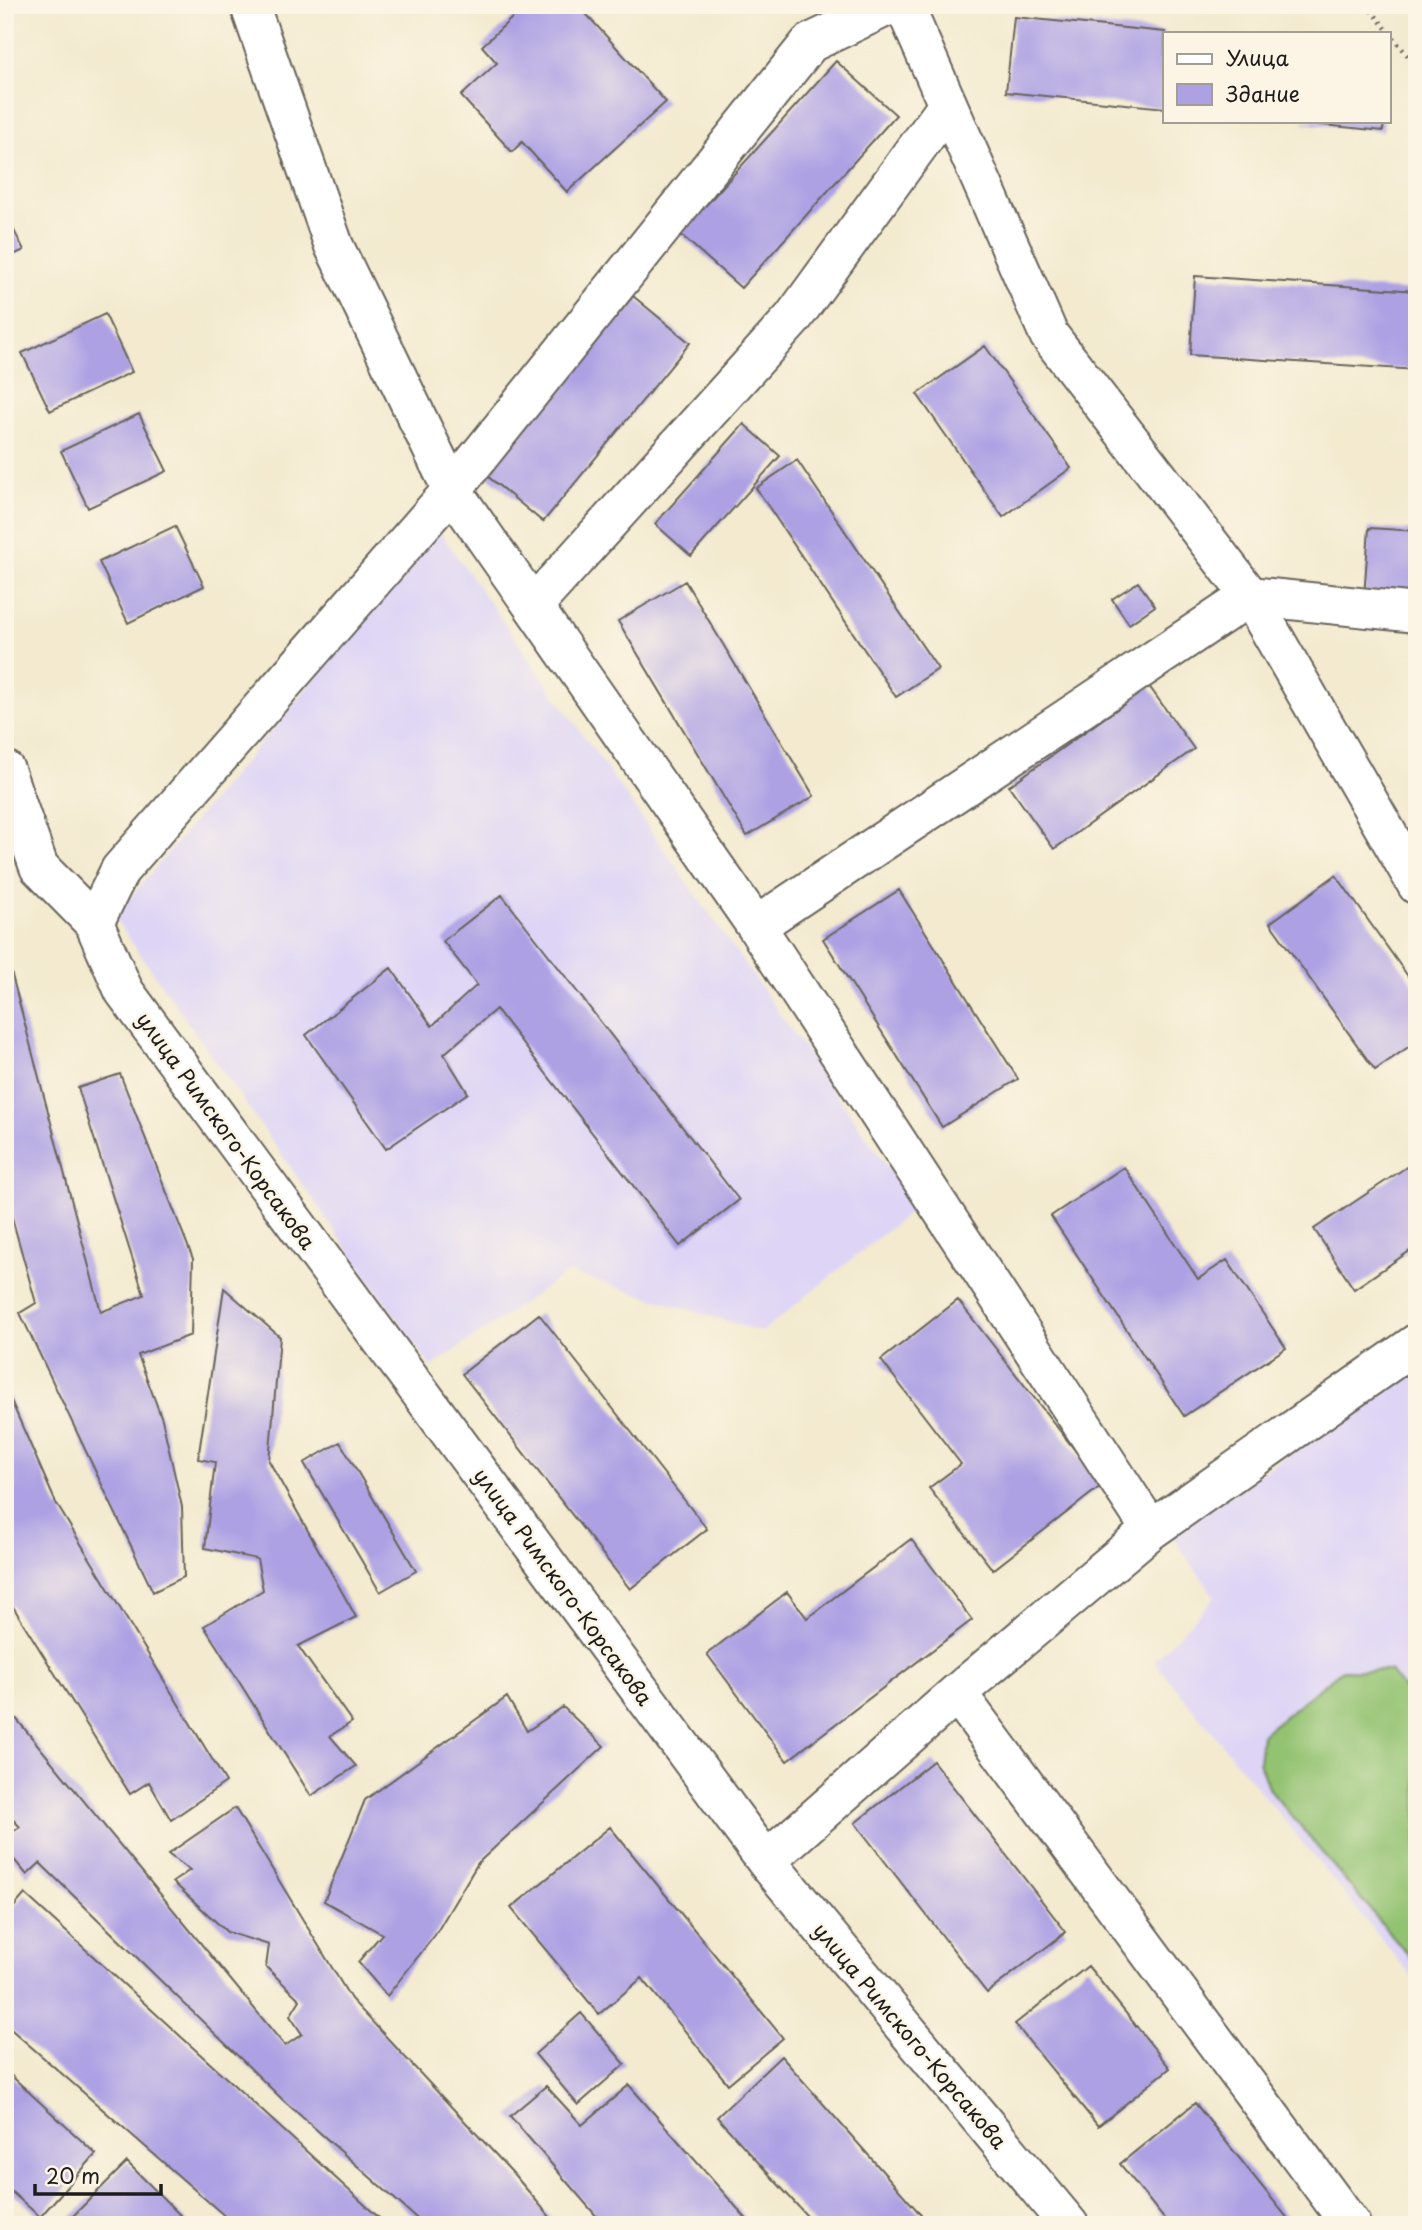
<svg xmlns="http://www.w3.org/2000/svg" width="1422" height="2230" viewBox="0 0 1422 2230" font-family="'Playpen Sans',sans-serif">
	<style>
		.built { fill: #ded5f6 }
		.grass { fill: #93c271; stroke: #586f46; stroke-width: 2 }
		.building { fill: #ada1e4 }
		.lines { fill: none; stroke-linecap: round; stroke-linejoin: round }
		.minor-casing { stroke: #67645b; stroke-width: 42 }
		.path { stroke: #67645b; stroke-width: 4.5; stroke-dasharray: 2 5; stroke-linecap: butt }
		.minor { stroke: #fff; stroke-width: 38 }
		.labels { text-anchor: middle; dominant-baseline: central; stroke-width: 5; stroke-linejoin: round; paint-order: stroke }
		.street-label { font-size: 21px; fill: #1c1c1c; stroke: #fcf5e5 }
	</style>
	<rect width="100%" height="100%" fill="#fcf5e5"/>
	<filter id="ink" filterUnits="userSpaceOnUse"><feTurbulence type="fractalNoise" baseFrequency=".0143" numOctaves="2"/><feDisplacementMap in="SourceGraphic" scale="14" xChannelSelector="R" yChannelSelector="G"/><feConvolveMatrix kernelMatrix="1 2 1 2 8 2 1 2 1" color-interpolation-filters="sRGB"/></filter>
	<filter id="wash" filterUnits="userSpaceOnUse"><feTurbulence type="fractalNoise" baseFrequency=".00686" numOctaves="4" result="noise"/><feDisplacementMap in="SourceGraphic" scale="28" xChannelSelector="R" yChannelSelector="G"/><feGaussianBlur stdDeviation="1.57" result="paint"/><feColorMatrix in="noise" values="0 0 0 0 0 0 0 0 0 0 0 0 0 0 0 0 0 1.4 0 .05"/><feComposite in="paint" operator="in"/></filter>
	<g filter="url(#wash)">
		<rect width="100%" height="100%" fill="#f3eacf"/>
		<path class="built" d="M 439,531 L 916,1207 L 762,1332 L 568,1272 L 431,1367 L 114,917 Z
			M 1417,1364 L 1417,1983 L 1154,1661 L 1215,1597 L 1172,1536 Z"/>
		<path class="grass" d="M 1342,1670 L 1390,1671 L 1417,1707 L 1417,1966 L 1268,1788 L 1259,1762 L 1262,1734 Z"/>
		<g id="blocks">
			<path class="building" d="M 526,5 L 578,5 L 666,102 L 567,192 L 522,142 L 512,152 L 461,96 L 497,63 L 482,46 Z
				M 1014,17 L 1165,32 L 1165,108 L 1006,92 Z
				M 836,61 L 896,115 L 741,288 L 680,234 Z
				M 1303,121 L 1384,121 L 1383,131 L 1303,123 Z
				M 5,213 L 24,250 L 5,259 Z
				M 1195,276 L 1417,291 L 1417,370 L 1190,355 Z
				M 633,296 L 690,343 L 543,522 L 486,475 Z
				M 105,314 L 132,372 L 50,411 L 22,353 Z
				M 985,346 L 1071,468 L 1003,517 L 917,394 Z
				M 139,414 L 167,471 L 88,508 L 61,451 Z
				M 744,424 L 780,456 L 691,556 L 655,524 Z
				M 797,460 L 938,669 L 896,697 L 756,488 Z
				M 175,526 L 204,586 L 128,623 L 99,562 Z
				M 1369,528 L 1417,531 L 1417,600 L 1364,597 Z
				M 685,581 L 814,796 L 747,836 L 618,621 Z
				M 1138,582 L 1155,606 L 1129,624 L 1112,599 Z
				M 1149,686 L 1194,749 L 1054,849 L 1009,786 Z
				M 1336,875 L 1417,989 L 1417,1041 L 1375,1070 L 1270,923 Z
				M 899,890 L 1018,1079 L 942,1127 L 823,939 Z
				M 502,895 L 739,1200 L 680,1246 L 496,1009 L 444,1054 L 468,1093 L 386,1149 L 306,1035 L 391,968 L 432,1026 L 477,985 L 443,941 Z
				M 5,949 L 101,1312 L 144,1295 L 78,1088 L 120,1074 L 193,1259 L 191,1335 L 138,1355 L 162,1419 L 182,1507 L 184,1577 L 153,1592 L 20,1313 L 36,1303 L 5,1193 Z
				M 1417,1160 L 1417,1246 L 1354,1289 L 1314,1229 Z
				M 1124,1167 L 1198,1279 L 1227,1260 L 1286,1348 L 1184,1416 L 1051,1216 Z
				M 224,1288 L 280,1337 L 269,1461 L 356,1617 L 298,1646 L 352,1722 L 330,1736 L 356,1766 L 311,1796 L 204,1626 L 263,1590 L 257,1559 L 205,1548 L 215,1462 L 198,1459 Z
				M 958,1300 L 1102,1485 L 993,1570 L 929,1488 L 961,1464 L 881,1360 Z
				M 539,1314 L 707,1529 L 630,1589 L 462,1374 Z
				M 5,1387 L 56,1503 L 226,1782 L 171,1820 L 149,1782 L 130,1794 L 5,1594 Z
				M 340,1442 L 416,1571 L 380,1592 L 304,1463 Z
				M 911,1539 L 972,1620 L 787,1761 L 707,1654 L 787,1592 L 807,1618 Z
				M 507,1697 L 527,1731 L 563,1707 L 604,1746 L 478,1863 L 435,1935 L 387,1996 L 358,1962 L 382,1934 L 324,1901 L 365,1800 Z
				M 10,1711 L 285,2046 L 302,2034 L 290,2016 L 300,2000 L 266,1967 L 269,1945 L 227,1932 L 173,1882 L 190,1870 L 168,1854 L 235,1808 L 351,1999 L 511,2171 L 557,2225 L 424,2225 L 283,2100 L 40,1863 L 27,1875 L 5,1849 L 5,1837 L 20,1827 L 5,1811 L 5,1715 Z
				M 933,1761 L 1066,1932 L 987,1993 L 855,1823 Z
				M 610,1827 L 783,2038 L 728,2084 L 642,1978 L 599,2014 L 511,1908 Z
				M 25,1894 L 387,2225 L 235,2225 L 5,2024 L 5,1917 Z
				M 1088,1966 L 1170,2068 L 1098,2126 L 1015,2024 Z
				M 581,2013 L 625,2064 L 578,2105 L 535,2054 Z
				M 781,2056 L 930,2225 L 815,2225 L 717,2117 Z
				M 5,2070 L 96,2154 L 40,2217 L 5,2186 Z
				M 629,2085 L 752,2225 L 604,2225 L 510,2116 L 546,2086 L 582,2125 Z
				M 1195,2103 L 1293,2225 L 1169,2225 L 1120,2164 Z
				M 127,2162 L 190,2225 L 64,2225 Z"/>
		</g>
	</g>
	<g filter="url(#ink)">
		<use href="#blocks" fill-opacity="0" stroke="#67645b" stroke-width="2"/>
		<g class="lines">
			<defs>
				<path id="minor" d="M 904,5 L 1049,335 L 1250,596 L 1417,885
					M 252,12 L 334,246 L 452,490 L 756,926 L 1151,1530
					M 533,606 L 793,318 L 948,105
					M 5,770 L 39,867 L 94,923 L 124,991 L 766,1861 L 1069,2225
					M 94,923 L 120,870 L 452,490 L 810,43 L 890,5
					M 756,926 L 1250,596 L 1417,613
					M 957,1693 L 1351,2225
					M 766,1861 L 957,1693 L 1151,1530 L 1417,1343"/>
			</defs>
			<use href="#minor" class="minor-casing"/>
			<path class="path" d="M 1367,5 L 1417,67"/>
			<use href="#minor" class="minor"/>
		</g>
	</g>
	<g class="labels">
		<g class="street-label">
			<text transform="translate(227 1130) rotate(54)">улица Римского-Корсакова</text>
			<text transform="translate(564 1586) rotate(54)">улица Римского-Корсакова</text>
			<text transform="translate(911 2035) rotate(50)">улица Римского-Корсакова</text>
		</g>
	</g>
	<rect width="1422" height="2230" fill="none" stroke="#fcf5e5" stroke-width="28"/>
	<rect x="1163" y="32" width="228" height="91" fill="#fcf5e5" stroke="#a29e95" stroke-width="2"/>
	<rect x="1177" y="54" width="35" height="10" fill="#ffffff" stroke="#a29e95" stroke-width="2"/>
	<text x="1226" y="66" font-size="21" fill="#1c1c1c">Улица</text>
	<rect x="1177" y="84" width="35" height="21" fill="#ada1e4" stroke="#a29e95" stroke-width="2"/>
	<text x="1226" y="102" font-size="21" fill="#1c1c1c">Здание</text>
	<path d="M35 2184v10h126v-10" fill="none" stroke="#1c1c1c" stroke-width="3.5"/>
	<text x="46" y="2184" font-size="21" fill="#1c1c1c" stroke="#fcf5e5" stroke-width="5" paint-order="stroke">20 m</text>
</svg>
